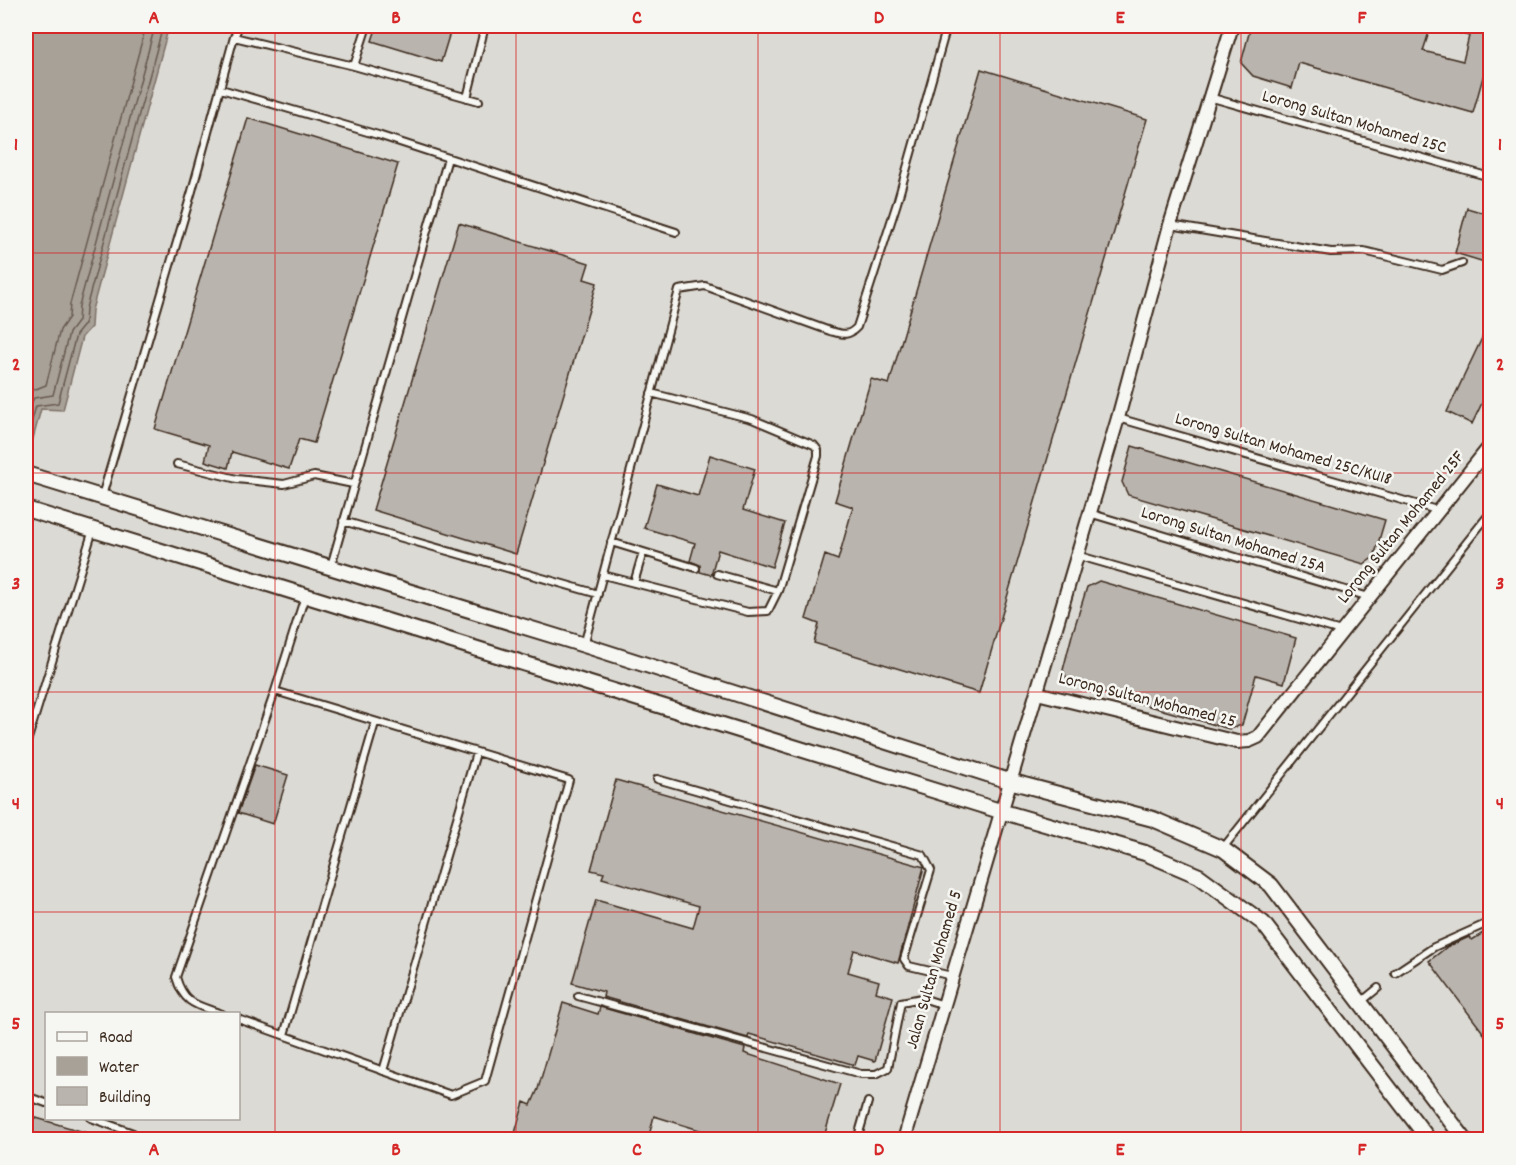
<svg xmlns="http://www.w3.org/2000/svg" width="1516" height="1165" viewBox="0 0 1516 1165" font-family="Dekko,sans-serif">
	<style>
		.built { fill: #dcdad4; fill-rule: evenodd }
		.water { fill: #a8a198; stroke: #7c7167; stroke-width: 1.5 }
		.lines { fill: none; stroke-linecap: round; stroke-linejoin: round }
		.shore { stroke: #675a4f; stroke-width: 1.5 }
		.building { fill: #bab4ae; stroke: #3b2a1e; stroke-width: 1.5 }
		.service-casing { stroke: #3b2a1e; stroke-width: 10 }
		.minor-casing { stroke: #3b2a1e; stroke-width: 16 }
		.tertiary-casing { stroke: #3b2a1e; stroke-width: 18 }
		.service { stroke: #f6f6f2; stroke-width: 6 }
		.minor { stroke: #f6f6f2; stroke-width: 12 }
		.tertiary { stroke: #f6f6f2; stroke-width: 14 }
		.grid { fill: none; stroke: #d62828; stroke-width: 1.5; stroke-opacity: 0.55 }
		.labels { text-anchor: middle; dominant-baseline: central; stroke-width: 5; stroke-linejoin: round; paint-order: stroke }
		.street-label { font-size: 18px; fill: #3b2a1e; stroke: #f6f6f2 }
		.neatline { fill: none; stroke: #d62828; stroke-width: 2 }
		.grid-label { font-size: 20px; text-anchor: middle; font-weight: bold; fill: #d62828 }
	</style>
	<rect width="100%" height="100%" fill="#ebeae5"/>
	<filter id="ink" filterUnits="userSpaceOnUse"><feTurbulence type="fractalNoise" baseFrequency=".0167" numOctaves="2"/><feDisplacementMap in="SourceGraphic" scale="12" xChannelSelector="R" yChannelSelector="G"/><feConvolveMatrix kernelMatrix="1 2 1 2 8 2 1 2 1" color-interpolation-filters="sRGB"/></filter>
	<g filter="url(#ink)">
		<path class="built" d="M 26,26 L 1490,26 L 1490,1139 L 26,1139 ZM 46,1014 L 238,1014 L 238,1118 L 46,1118 Z"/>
		<path class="water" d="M 26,26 L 169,26 L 92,310 L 91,327 L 82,337 L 63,410 L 41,409 L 30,450 L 26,449 Z"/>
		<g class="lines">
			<path class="shore" d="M 26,393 L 46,385 L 60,330 L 69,317 L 70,304 L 146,26
				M 26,414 L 34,398 L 53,395 L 69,333 L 78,321 L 79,306 L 155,26
				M 26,442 L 36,406 L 58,403 L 76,335 L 85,324 L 86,308 L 163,26"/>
		</g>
		<path class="building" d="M 377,26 L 452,26 L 441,62 L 372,41 Z
			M 1251,26 L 1431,26 L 1423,51 L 1463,61 L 1469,36 L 1443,29 L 1443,26 L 1491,26 L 1491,67 L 1486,66 L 1473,113 L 1299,63 L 1292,88 L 1253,76 L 1241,63 Z
			M 981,69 L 1147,119 L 979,693 L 814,643 L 819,624 L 806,619 L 825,555 L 838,560 L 853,507 L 835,501 L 871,379 L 889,384 Z
			M 248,118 L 398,164 L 314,443 L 299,439 L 289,469 L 232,452 L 228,468 L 205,461 L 209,445 L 155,429 Z
			M 1467,208 L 1491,215 L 1491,264 L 1455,253 Z
			M 459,223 L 589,263 L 584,279 L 597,283 L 516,554 L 373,510 Z
			M 1491,319 L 1491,384 L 1472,424 L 1447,412 Z
			M 1132,446 L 1385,520 L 1374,557 L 1364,564 L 1128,495 L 1122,482 Z
			M 710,455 L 755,469 L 743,510 L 785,523 L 772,567 L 718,550 L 711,575 L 700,572 L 700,565 L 690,561 L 695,543 L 644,528 L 657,484 L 698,496 Z
			M 1099,581 L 1296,638 L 1284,683 L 1256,675 L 1242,725 L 1229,729 L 1069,683 L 1063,670 L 1072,635 L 1087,587 Z
			M 255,765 L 288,775 L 273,824 L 238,813 Z
			M 616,780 L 924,867 L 898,963 L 854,950 L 848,972 L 879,981 L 876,992 L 893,997 L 875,1061 L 858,1056 L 855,1065 L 749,1034 L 748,1038 L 603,997 L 604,992 L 572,983 L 596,900 L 693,928 L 699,906 L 602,878 L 604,873 L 591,870 Z
			M 1491,928 L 1491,1043 L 1429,961 L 1447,947 L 1469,937 L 1472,940 Z
			M 563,1003 L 598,1014 L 600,1007 L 745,1048 L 744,1053 L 840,1084 L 823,1140 L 745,1140 L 720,1132 L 719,1136 L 654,1116 L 648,1140 L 513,1140 L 524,1102 L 531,1105 L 538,1089 Z
			M 26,1115 L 98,1136 L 98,1140 L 26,1140 Z"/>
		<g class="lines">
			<defs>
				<path id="service" d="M 234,37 L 239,26
					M 354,66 L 367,26
					M 221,89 L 378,135 L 676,232
					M 1209,97 L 1490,177
					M 467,98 L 485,26
					M 1170,225 L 1331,252 L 1364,251 L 1442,270 L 1462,263
					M 1118,418 L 1440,511
					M 177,464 L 237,479 L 284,484 L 314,476 L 353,484
					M 102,496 L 192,191 L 234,37 L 354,66 L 479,101
					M 1089,513 L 1369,597
					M 343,521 L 598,594
					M 611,542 L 696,568
					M 1076,555 L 1341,631
					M 331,566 L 448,158
					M 717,574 L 778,591
					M 603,575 L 748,612 L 768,611 L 778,591 L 818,456 L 818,450 L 814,445 L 752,419 L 651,393
					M 634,583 L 643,552
					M 584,645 L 679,290 L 705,286 L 830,331 C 842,334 848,337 857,327 L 897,203 L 947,26
					M 26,745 L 93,530
					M 657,779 L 923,855 L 931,870 L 904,959 L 909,966 L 952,976
					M 1223,848 L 1490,513
					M 1395,973 L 1434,947 L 1490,922
					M 578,996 L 861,1074 L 876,1074 L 888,1068 L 901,1002 L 922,998 L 944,1005
					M 1361,1002 L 1378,988
					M 222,1014 C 197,1005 184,1005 176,977 L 275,691
					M 238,1019 L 451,1095 L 485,1081 L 569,780 L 275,691 L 305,596
					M 284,1035 L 375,723
					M 383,1071 L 476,753
					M 26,1096 L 46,1103
					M 91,1118 L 133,1133 L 136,1140
					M 857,1140 L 868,1102"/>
				<path id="minor" d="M 1037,693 L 1237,742 L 1249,741 L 1258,737 L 1490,446
					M 904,1140 L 1118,418 L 1170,225 L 1232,26"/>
				<path id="tertiary" d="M 26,474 L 584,645 L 1009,781 L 1153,819 L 1223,849 L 1271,885 L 1465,1140
					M 26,509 L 1000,811 L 1145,853 L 1199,876 L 1263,923 L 1429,1140"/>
			</defs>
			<use href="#service" class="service-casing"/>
			<use href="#minor" class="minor-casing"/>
			<use href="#tertiary" class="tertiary-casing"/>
			<use href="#service" class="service"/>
			<use href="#minor" class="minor"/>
			<use href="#tertiary" class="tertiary"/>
		</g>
	</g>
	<path class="grid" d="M 275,26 L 275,1140M 516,26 L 516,1140M 758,26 L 758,1140M 1000,26 L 1000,1140M 1241,26 L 1241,1140M 26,253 L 1490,253M 26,473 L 1490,473M 26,692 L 1490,692M 26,912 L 1490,912"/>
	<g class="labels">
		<g class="street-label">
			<text transform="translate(1354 123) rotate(16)">Lorong Sultan Mohamed 25C</text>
			<text transform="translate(1283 450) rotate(16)">Lorong Sultan Mohamed 25C/KU18</text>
			<text transform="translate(1402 528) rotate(-51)">Lorong Sultan Mohamed 25F</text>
			<text transform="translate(1233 541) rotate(17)">Lorong Sultan Mohamed 25A</text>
			<text transform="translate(1147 701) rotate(14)">Lorong Sultan Mohamed 25</text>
			<text transform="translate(935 970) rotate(-74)">Jalan Sultan Mohamed 5</text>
		</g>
	</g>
	<rect width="1516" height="1165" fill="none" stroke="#f6f6f2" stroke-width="66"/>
	<rect x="45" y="1012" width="195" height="108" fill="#f6f6f2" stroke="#aba49d" stroke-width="1.5"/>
	<rect x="57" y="1032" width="30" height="9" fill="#f6f6f2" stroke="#aba49d" stroke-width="1.5"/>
	<text x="99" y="1042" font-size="18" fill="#3b2a1e">Road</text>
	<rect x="57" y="1057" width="30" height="18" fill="#a8a198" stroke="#aba49d" stroke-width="1.5"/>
	<text x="99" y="1072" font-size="18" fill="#3b2a1e">Water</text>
	<rect x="57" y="1087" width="30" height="18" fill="#bab4ae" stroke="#aba49d" stroke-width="1.5"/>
	<text x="99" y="1102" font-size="18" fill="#3b2a1e">Building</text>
	<rect x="33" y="33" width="1450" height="1099" class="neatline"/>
	<g class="grid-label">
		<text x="154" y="23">A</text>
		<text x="396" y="23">B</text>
		<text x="637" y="23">C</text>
		<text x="879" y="23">D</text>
		<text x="1120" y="23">E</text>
		<text x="1362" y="23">F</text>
		<text x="16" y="150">1</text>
		<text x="1500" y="150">1</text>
		<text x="16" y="370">2</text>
		<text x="1500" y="370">2</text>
		<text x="16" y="589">3</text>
		<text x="1500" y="589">3</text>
		<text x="16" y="809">4</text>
		<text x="1500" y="809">4</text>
		<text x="16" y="1029">5</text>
		<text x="1500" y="1029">5</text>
		<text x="154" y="1155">A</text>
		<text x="396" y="1155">B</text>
		<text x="637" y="1155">C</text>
		<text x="879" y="1155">D</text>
		<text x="1120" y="1155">E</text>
		<text x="1362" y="1155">F</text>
	</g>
</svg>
